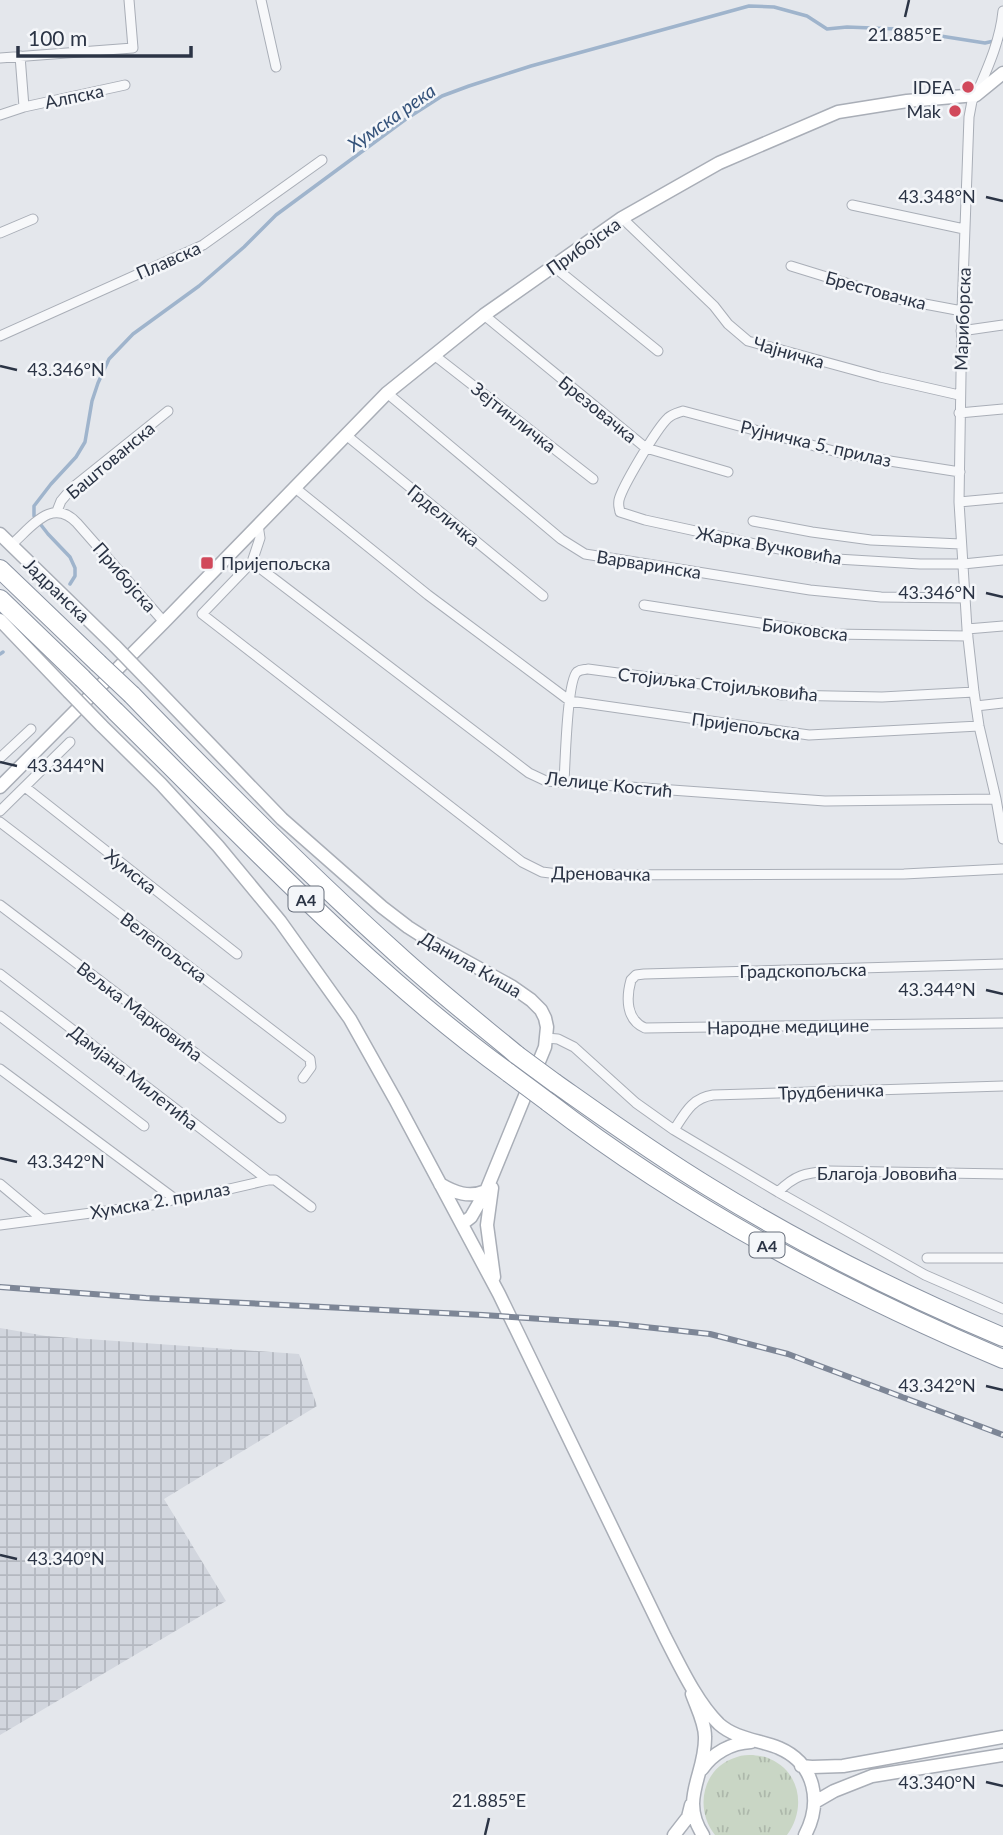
<svg xmlns="http://www.w3.org/2000/svg" width="1003" height="1835" viewBox="0 0 1003 1835" font-family="Lato,sans-serif">
	<style>
		.industrial { fill: url(#industrial-grid) }
		.grass { fill: url(#grass-tufts) }
		.lines { fill: none; stroke-linecap: round; stroke-linejoin: round }
		.stream { stroke: #9fb4cc; stroke-width: 3.5 }
		.street-casing { stroke: #a9aeb7; stroke-width: 11 }
		.secondary-casing { stroke: #a9aeb7; stroke-width: 15 }
		.highway-casing { stroke: #8b94a3; stroke-width: 20 }
		.street { stroke: #f7f8fa; stroke-width: 9 }
		.secondary { stroke: #fff; stroke-width: 12 }
		.highway { stroke: #fff; stroke-width: 18 }
		.rail-casing { stroke: #7d8696; stroke-width: 6 }
		.rail { stroke: #f4f6f9; stroke-width: 3.5; stroke-dasharray: 10; stroke-linecap: butt }
		.secondary-bridge-casing { stroke: #a9aeb7; stroke-width: 15; stroke-linecap: butt }
		.highway-bridge-casing { stroke: #8b94a3; stroke-width: 20; stroke-linecap: butt }
		.secondary-bridge { stroke: #fff; stroke-width: 12 }
		.highway-bridge { stroke: #fff; stroke-width: 18 }
		.ticks { fill: none; stroke: #2b3445; stroke-width: 2.5 }
		.poi-dot { fill: #d1495b; stroke: #f4f6f9; stroke-width: 2.5 }
		.labels { text-anchor: middle; dominant-baseline: central; stroke-width: 5; stroke-linejoin: round; paint-order: stroke }
		.shield { fill: #f4f6f9; stroke: #676e7b; stroke-width: 2 }
		.shield-label { font-size: 16px; font-weight: bold; fill: #2b3445 }
		.poi-label { font-size: 18px; fill: #2b3445; stroke: #f4f6f9; text-anchor: end }
		.street-label { font-size: 18px; fill: #2b3445; stroke: #f4f6f9 }
		.water-label { font-size: 19px; font-style: italic; fill: #34527a; stroke: #f4f6f9 }
		.ticks-label { font-size: 18px; text-anchor: middle; fill: #2b3445; stroke: #f4f6f9; stroke-width: 5; stroke-linejoin: round; paint-order: stroke }
	</style>
	<defs>
		<pattern id="industrial-grid" width="8" height="8" patternUnits="userSpaceOnUse" patternTransform="scale(1.75)"><rect width="8" height="8" fill="#d2d6de"/><path d="M0 4h8M4 0v8" fill="none" stroke="#b4b8c0"/></pattern>
		<pattern id="grass-tufts" width="24" height="20" patternUnits="userSpaceOnUse" patternTransform="scale(1.75)"><rect width="24" height="20" fill="#c9d6c5"/><path d="M3 7l-1-3M5 7V3M7 7l1-3M15 17l-1-3M17 17v-4M19 17l1-3" fill="none" stroke="#adb8ab"/></pattern>
	</defs>
	<rect width="100%" height="100%" fill="#e4e7ec"/>
	<path class="industrial" d="M 0,1328 L 46,1336 L 299,1354 L 317,1406 L 164,1499 L 226,1601 L 0,1735 Z"/>
	<path class="grass" d="M 753,1755 C 759,1756 765,1756 770,1759 C 801,1772 806,1810 787,1835 L 715,1835 C 694,1809 702,1767 737,1757 C 742,1755 748,1755 753,1755 Z"/>
	<g class="lines">
		<path class="stream" d="M 70,584 L 75,576 L 75,568 L 70,557 L 48,534 L 34,516 L 34,506 L 51,484 L 76,457 L 85,442 L 92,401 L 98,383 L 109,359 L 133,334 L 199,286 L 244,247 L 276,215 L 406,119 L 442,96 L 469,86 L 531,66 L 749,6 L 774,7 L 807,16 L 827,29 L 847,27 L 896,29 L 985,43 L 1003,39
			M 0,654 L 3,652"/>
		<defs>
			<path id="street" d="M 261,0 L 276,67
				M 1003,11 C 1000,41 988,67 976,95 L 972,101 L 969,117 L 962,311 L 959,502 L 967,629 L 974,692 L 979,726 L 996,799 L 1003,839
				M 20,56 L 24,107
				M 0,58 L 133,48 L 129,0
				M 0,115 L 24,107 L 125,85
				M 852,205 L 964,229
				M 622,218 L 714,306 L 728,324 L 748,341 L 880,377 L 959,395
				M 0,233 L 33,219
				M 553,266 L 658,351
				M 791,266 L 898,299 L 962,311
				M 484,315 L 646,448 L 728,472
				M 961,331 L 1003,325
				M 0,336 L 203,245 L 322,160
				M 434,355 L 593,479
				M 387,393 L 561,539 L 585,554 L 810,590 L 881,597 L 966,598
				M 959,413 L 1003,409
				M 346,435 L 543,596
				M 960,472 L 845,454 L 683,411 C 677,413 672,414 668,418 C 657,428 622,487 619,500 C 618,506 619,506 620,512 L 645,520 L 820,558 L 920,564 L 963,564 L 1003,560
				M 294,487 L 428,595 L 570,701 L 809,735 L 979,726
				M 959,502 L 1003,498
				M 57,511 L 61,501 L 72,488 L 168,411
				M 753,521 L 812,532 L 871,540 L 961,544
				M 258,525 L 260,538 L 252,562 L 202,614 L 522,862 L 542,872 L 566,875 L 904,874 L 1003,869
				M 11,545 C 31,528 52,496 77,523 L 164,622
				M 252,562 L 529,773 L 546,781 L 825,801 L 996,799
				M 644,605 L 831,634 L 968,636
				M 967,629 L 1003,626
				M 976,706 L 1003,703
				M 0,758 L 31,729
				M 564,783 C 565,766 567,681 577,672 C 581,669 584,670 588,669 L 783,695 L 882,697 L 974,692
				M 25,787 L 237,954
				M 0,811 L 70,742
				M 0,822 L 310,1059 L 311,1067 L 303,1078
				M 0,905 L 281,1118
				M 1003,964 L 644,974 L 636,975 L 631,980 C 626,998 626,1020 645,1028 L 1003,1023
				M 0,974 L 268,1180
				M 0,1016 L 144,1126
				M 546,1038 L 558,1039 L 574,1047 L 636,1103 L 674,1130 L 778,1192 L 925,1275 L 1003,1309
				M 0,1069 L 175,1199
				M 674,1130 C 685,1113 692,1098 713,1095 L 1003,1086
				M 0,1184 L 42,1219
				M 778,1192 C 795,1175 805,1173 828,1171 L 1003,1174
				M 0,1225 L 159,1204 L 175,1199 L 186,1199 L 268,1180 L 275,1180 L 311,1207
				M 927,1258 L 1003,1258"/>
			<path id="secondary" d="M 0,534 L 115,646
				M 0,620 L 69,692
				M 147,679 L 282,819 L 382,907 L 408,927 L 433,943 L 511,986 L 531,1000 L 541,1010 L 545,1018 L 547,1027 L 545,1047 L 486,1191 L 471,1217 L 462,1224
				M 101,725 L 161,784 L 218,846 L 280,921 L 350,1019 L 396,1101 L 499,1294 L 665,1637 C 679,1664 697,1703 719,1724 C 736,1739 759,1740 779,1748 C 816,1764 822,1803 805,1835
				M 0,787 L 164,622 L 387,393 L 484,315 L 622,218 L 719,163 L 838,112 L 907,101 L 976,95 L 1003,73
				M 440,1184 C 455,1193 469,1198 486,1191
				M 492,1188 L 487,1225 L 494,1277
				M 692,1694 C 697,1708 705,1723 705,1737 C 706,1774 679,1799 703,1835
				M 801,1766 L 812,1767 L 843,1766 L 1003,1737
				M 702,1769 C 713,1753 731,1743 751,1742
				M 815,1802 L 834,1791 L 872,1776 L 1003,1755
				M 674,1835 L 688,1817 L 691,1805"/>
			<path id="highway" d="M 0,569 L 98,663
				M 0,599 L 82,678
				M 132,695 C 217,783 304,870 395,952 C 434,988 476,1021 517,1055
				M 115,711 C 242,836 365,968 509,1073
				M 555,1083 C 606,1119 656,1155 709,1187 C 803,1245 901,1294 1003,1337
				M 548,1102 C 687,1209 842,1291 1003,1359"/>
		</defs>
		<use href="#street" class="street-casing"/>
		<use href="#secondary" class="secondary-casing"/>
		<use href="#highway" class="highway-casing"/>
		<use href="#street" class="street"/>
		<use href="#secondary" class="secondary"/>
		<use href="#highway" class="highway"/>
		<defs>
			<path id="rail" d="M 0,1287 L 146,1298 L 483,1315 L 617,1324 L 710,1334 L 788,1354 L 1003,1435"/>
		</defs>
		<use href="#rail" class="rail-casing"/>
		<use href="#rail" class="rail"/>
		<defs>
			<path id="secondary-bridge" d="M 115,646 L 147,679
				M 69,692 L 101,725"/>
			<path id="highway-bridge" d="M 98,663 L 132,695
				M 82,678 L 115,711
				M 517,1055 L 555,1083
				M 509,1073 L 548,1102"/>
		</defs>
		<use href="#secondary-bridge" class="secondary-bridge-casing"/>
		<use href="#highway-bridge" class="highway-bridge-casing"/>
		<use href="#secondary-bridge" class="secondary-bridge"/>
		<use href="#highway-bridge" class="highway-bridge"/>
	</g>
	<path class="ticks" d="M 905,17 L 909,0M 986,197 L 1003,201M 0,366 L 17,370M 986,593 L 1003,597M 0,762 L 17,766M 986,990 L 1003,994M 0,1158 L 17,1162M 986,1386 L 1003,1390M 0,1555 L 17,1559M 986,1782 L 1003,1786M 485,1835 L 489,1818"/>
	<g class="poi-dot">
		<circle cx="968" cy="87" r="7"/>
		<circle cx="955" cy="111" r="7"/>
		<rect x="200" y="556" width="14" height="14" rx="3.5"/>
	</g>
	<g class="labels">
		<g class="shield">
			<rect x="288.5" y="886.5" width="35" height="25" rx="5"/>
			<rect x="749.5" y="1232.5" width="35" height="25" rx="5"/>
		</g>
		<g class="shield-label">
			<text x="306" y="899">A4</text>
			<text x="767" y="1245">A4</text>
		</g>
		<g class="poi-label">
			<text x="954" y="87">IDEA</text>
			<text x="941" y="111">Mak</text>
			<text x="221" y="563" text-anchor="start">Пријепољска</text>
		</g>
		<g class="street-label">
			<text transform="translate(74 96) rotate(-12)">Алпска</text>
			<text transform="translate(583 246) rotate(-35)">Прибојска</text>
			<text transform="translate(168 260) rotate(-24)">Плавска</text>
			<text transform="translate(876 290) rotate(15)">Брестовачка</text>
			<text transform="translate(962 319) rotate(-88)">Мариборска</text>
			<text transform="translate(789 352) rotate(16)">Чајничка</text>
			<text transform="translate(598 409) rotate(39)">Брезовачка</text>
			<text transform="translate(514 417) rotate(38)">Зејтинличка</text>
			<text transform="translate(816 443) rotate(13)">Рујничка 5. прилаз</text>
			<text transform="translate(110 460) rotate(-40)">Баштованска</text>
			<text transform="translate(444 515) rotate(39)">Грделичка</text>
			<text transform="translate(769 545) rotate(10)">Жарка Вучковића</text>
			<text transform="translate(649 564) rotate(9)">Варваринска</text>
			<text transform="translate(125 577) rotate(49)">Прибојска</text>
			<text transform="translate(57 590) rotate(44)">Јадранска</text>
			<text transform="translate(805 629) rotate(7)">Биоковска</text>
			<text transform="translate(718 684) rotate(6)">Стојиљка Стојиљковића</text>
			<text transform="translate(746 726) rotate(8)">Пријепољска</text>
			<text transform="translate(609 784) rotate(6)">Лелице Костић</text>
			<text transform="translate(131 871) rotate(38)">Хумска</text>
			<text transform="translate(601 873) rotate(1)">Дреновачка</text>
			<text transform="translate(164 947) rotate(37)">Велепољска</text>
			<text transform="translate(471 964) rotate(30)">Данила Киша</text>
			<text transform="translate(803 970) rotate(-1)">Градскопољска</text>
			<text transform="translate(140 1011) rotate(37)">Вељка Марковића</text>
			<text transform="translate(788 1026) rotate(-1)">Народне медицине</text>
			<text transform="translate(134 1077) rotate(38)">Дамјана Милетића</text>
			<text transform="translate(831 1091) rotate(-2)">Трудбеничка</text>
			<text x="887" y="1173">Благоја Јововића</text>
			<text transform="translate(160 1200) rotate(-10)">Хумска 2. прилаз</text>
		</g>
		<g class="water-label">
			<text transform="translate(391 117) rotate(-35)">Хумска река</text>
		</g>
	</g>
	<g class="ticks-label">
		<text x="905" y="41">21.885°E</text>
		<text x="937" y="203">43.348°N</text>
		<text x="66" y="376">43.346°N</text>
		<text x="937" y="599">43.346°N</text>
		<text x="66" y="772">43.344°N</text>
		<text x="937" y="996">43.344°N</text>
		<text x="66" y="1168">43.342°N</text>
		<text x="937" y="1392">43.342°N</text>
		<text x="66" y="1565">43.340°N</text>
		<text x="937" y="1789">43.340°N</text>
		<text x="489" y="1807">21.885°E</text>
	</g>
	<path d="M18 46v10h173v-10" fill="none" stroke="#2b3445" stroke-width="3.5"/>
	<text x="28" y="46" font-size="21" fill="#2b3445" stroke="#f4f6f9" stroke-width="5" paint-order="stroke">100 m</text>
</svg>
